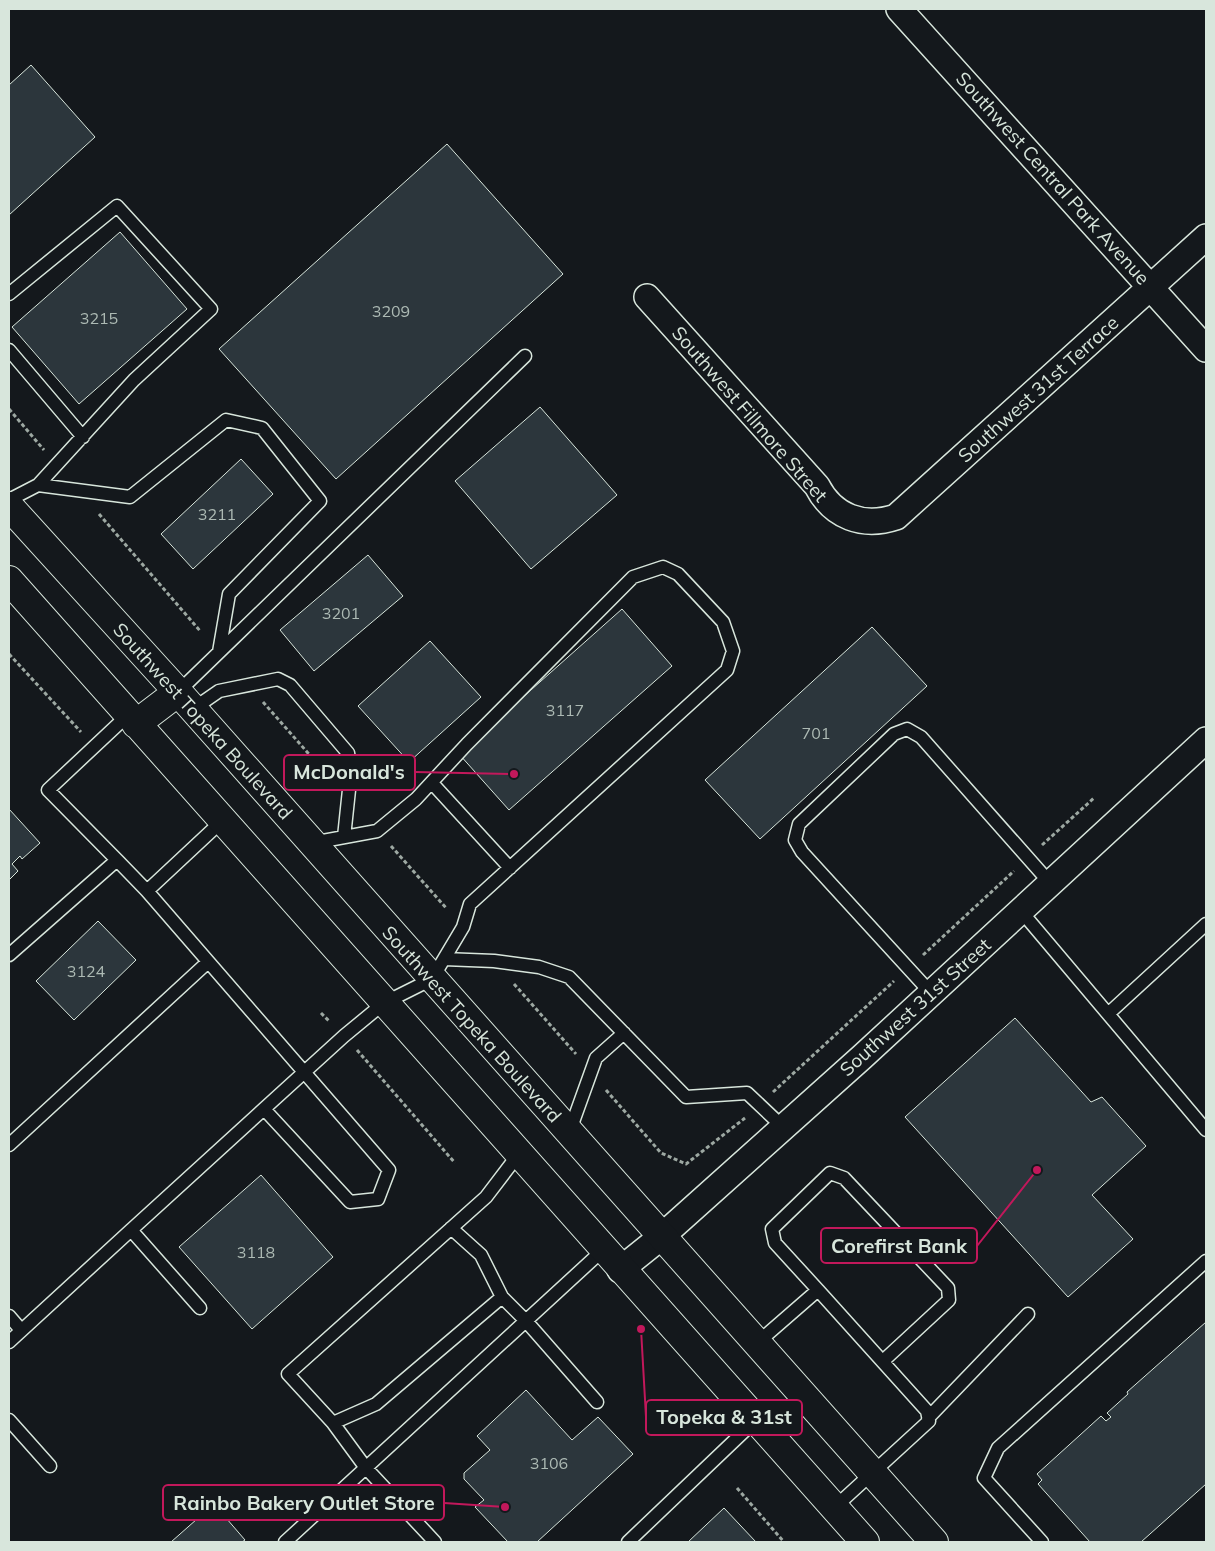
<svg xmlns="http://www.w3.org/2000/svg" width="1215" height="1551" viewBox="0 0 1215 1551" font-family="Mulish,sans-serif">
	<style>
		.building { fill: #2c363c; stroke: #d8e6dc }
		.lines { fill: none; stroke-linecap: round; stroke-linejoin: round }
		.lane-casing { stroke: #d8e6dc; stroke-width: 15 }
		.street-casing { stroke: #d8e6dc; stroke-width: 28 }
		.primary-casing { stroke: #d8e6dc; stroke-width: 30 }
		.path { stroke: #9da8a2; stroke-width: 3; stroke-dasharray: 4 2.5; stroke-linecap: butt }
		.lane { stroke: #14181c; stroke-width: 12 }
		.street { stroke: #14181c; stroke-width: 25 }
		.primary { stroke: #14181c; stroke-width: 28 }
		.labels { text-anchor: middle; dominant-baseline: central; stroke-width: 4; stroke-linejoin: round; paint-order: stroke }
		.number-label { font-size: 16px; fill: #adbab4 }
		.street-label { font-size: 19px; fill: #d8e6dc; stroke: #14181c }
		.leader { fill: none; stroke: #c2185b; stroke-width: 2 }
		.callout-dot { fill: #c2185b; stroke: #14181c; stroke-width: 2 }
		.callout { fill: #14181c; stroke: #c2185b; stroke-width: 2 }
		.callout-label { font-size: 20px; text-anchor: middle; font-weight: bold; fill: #d8e6dc }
	</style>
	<rect width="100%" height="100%" fill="#14181c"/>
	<path class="building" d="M 31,65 L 95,137 L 9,215 L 9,85 Z
		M 447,144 L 563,274 L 336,479 L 219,349 Z
		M 120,232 L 187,309 L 79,404 L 12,327 Z
		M 540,407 L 617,495 L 531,569 L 455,481 Z
		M 241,459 L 273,494 L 193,569 L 161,534 Z
		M 368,555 L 403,596 L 314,671 L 280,630 Z
		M 622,609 L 672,666 L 509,810 L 459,754 Z
		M 872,627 L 927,686 L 760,839 L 705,780 Z
		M 430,641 L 481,697 L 409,762 L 358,706 Z
		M 9,809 L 40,843 L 22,859 L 20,856 L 12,864 L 18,871 L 9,880 Z
		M 98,921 L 136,960 L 74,1020 L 36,981 Z
		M 1015,1018 L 1091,1102 L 1102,1097 L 1146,1146 L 1092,1195 L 1133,1239 L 1068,1297 L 905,1117 Z
		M 261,1175 L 333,1257 L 252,1329 L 179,1247 Z
		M 1206,1322 L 1206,1484 L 1141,1542 L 1090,1542 L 1038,1484 L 1042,1480 L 1037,1474 L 1101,1416 L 1106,1421 L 1111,1417 L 1107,1413 L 1128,1394 L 1127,1392 Z
		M 526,1390 L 572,1440 L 598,1417 L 633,1454 L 537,1542 L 508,1542 L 475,1507 L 484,1500 L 464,1479 L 464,1473 L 490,1450 L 477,1436 Z
		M 214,1504 L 245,1540 L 242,1542 L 171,1542 Z
		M 724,1508 L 756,1542 L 688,1542 Z"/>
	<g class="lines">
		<defs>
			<path id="lane" d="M 9,294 L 117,206 L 211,309 L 134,380 L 38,485 L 9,500
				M 9,350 L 83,437
				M 38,485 L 130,497 L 226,420 L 262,428 L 320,501 L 229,594 L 219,652
				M 178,692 L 525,356
				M 193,709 L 219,691 L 278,679 L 290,685 L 348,753 L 351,771 L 344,837
				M 432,783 L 510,868
				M 222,821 L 147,891 L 389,1170 L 378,1199 L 350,1202 L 264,1109
				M 117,860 L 147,891
				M 1021,911 L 1206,1130
				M 9,955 L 117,860 L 48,790 L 128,715
				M 444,959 L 494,961 L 539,967 L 569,977 L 686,1097 L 747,1093 L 783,1127
				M 931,993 L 802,852 L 795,840 L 799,824 L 894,734 L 907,729 L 921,737 L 1051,884
				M 1108,1014 L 1206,924
				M 569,1133 L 596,1058 L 624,1033
				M 9,1145 L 208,962
				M 518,1155 L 486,1197 L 288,1374 L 333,1423 L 376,1404 L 502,1297 L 526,1321 L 597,1402
				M 451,1228 L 481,1255 L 502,1297
				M 818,1290 L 775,1243 L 772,1229 L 830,1173 L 844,1178 L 948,1288 L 949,1300 L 883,1361
				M 200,1308 L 131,1230 L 344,1036 L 384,1003 L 432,979 L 463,927 L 470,904 L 727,670 L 733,651 L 723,622 L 678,574 L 663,567 L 633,577 L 467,744 L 416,799 L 377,831 L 312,843
				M 9,1316 L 21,1330
				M 9,1342 L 131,1230
				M 756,1344 L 818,1290 L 927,1411 L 929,1421 L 834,1508
				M 928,1418 L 1028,1314
				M 9,1420 L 50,1466
				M 333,1423 L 366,1468 L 435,1542
				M 285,1542 L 603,1250
				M 628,1542 L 756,1420
				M 1042,1542 L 984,1478 L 998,1448 L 1206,1261"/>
			<path id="street" d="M 899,9 L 1206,349
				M 647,297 L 817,486 C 833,517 863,528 896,517 L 1206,237
				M 620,1270 L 661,1237 L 862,1057 L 1206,740"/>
			<path id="primary" d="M 9,506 L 178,692 L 934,1542
				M 9,580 L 865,1542
				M 136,724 L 178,692"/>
		</defs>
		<use href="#lane" class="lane-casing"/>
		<use href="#street" class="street-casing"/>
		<use href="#primary" class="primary-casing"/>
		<path class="path" d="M 9,409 L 44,450
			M 99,514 L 201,632
			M 9,654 L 81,732
			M 263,702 L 330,778
			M 1042,845 L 1094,798
			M 391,846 L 447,909
			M 923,955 L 1014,871
			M 514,984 L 576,1054
			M 321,1013 L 330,1022
			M 357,1050 L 455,1163
			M 606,1090 L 661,1153 L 686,1164 L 745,1118
			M 773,1092 L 894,981
			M 737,1488 L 784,1542"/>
		<use href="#lane" class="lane"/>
		<use href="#street" class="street"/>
		<use href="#primary" class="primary"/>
	</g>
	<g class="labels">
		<g class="number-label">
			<text x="391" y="311">3209</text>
			<text x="99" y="318">3215</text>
			<text x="217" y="514">3211</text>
			<text x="341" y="613">3201</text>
			<text x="565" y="710">3117</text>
			<text x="816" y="733">701</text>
			<text x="86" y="971">3124</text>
			<text x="256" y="1252">3118</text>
			<text x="549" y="1463">3106</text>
		</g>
		<g class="street-label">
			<text transform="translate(1053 178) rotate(48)">Southwest Central Park Avenue</text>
			<text transform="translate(1038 389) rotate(-42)">Southwest 31st Terrace</text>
			<text transform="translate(750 414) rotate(49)">Southwest Fillmore Street</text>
			<text transform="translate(203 721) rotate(48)">Southwest Topeka Boulevard</text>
			<text transform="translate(915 1007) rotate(-42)">Southwest 31st Street</text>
			<text transform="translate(472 1024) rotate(48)">Southwest Topeka Boulevard</text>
		</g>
	</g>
	<path class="leader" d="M514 774L415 772M1037 1170L977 1246M641 1329L646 1417M505 1507L444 1503"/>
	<g class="callout-dot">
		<circle cx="514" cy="774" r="5"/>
		<circle cx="1037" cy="1170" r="5"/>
		<circle cx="641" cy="1329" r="5"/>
		<circle cx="505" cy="1507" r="5"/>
	</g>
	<g class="callout">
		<rect x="284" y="755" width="131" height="35" rx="5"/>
		<rect x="821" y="1228" width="156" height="35" rx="5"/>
		<rect x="646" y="1400" width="156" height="35" rx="5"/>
		<rect x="163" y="1485" width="281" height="35" rx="5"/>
	</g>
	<g class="callout-label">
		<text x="349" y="779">McDonald's</text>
		<text x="899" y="1253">Corefirst Bank</text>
		<text x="724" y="1424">Topeka &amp; 31st</text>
		<text x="304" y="1510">Rainbo Bakery Outlet Store</text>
	</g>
	<rect width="1215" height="1551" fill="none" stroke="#d8e6dc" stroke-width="20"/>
</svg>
